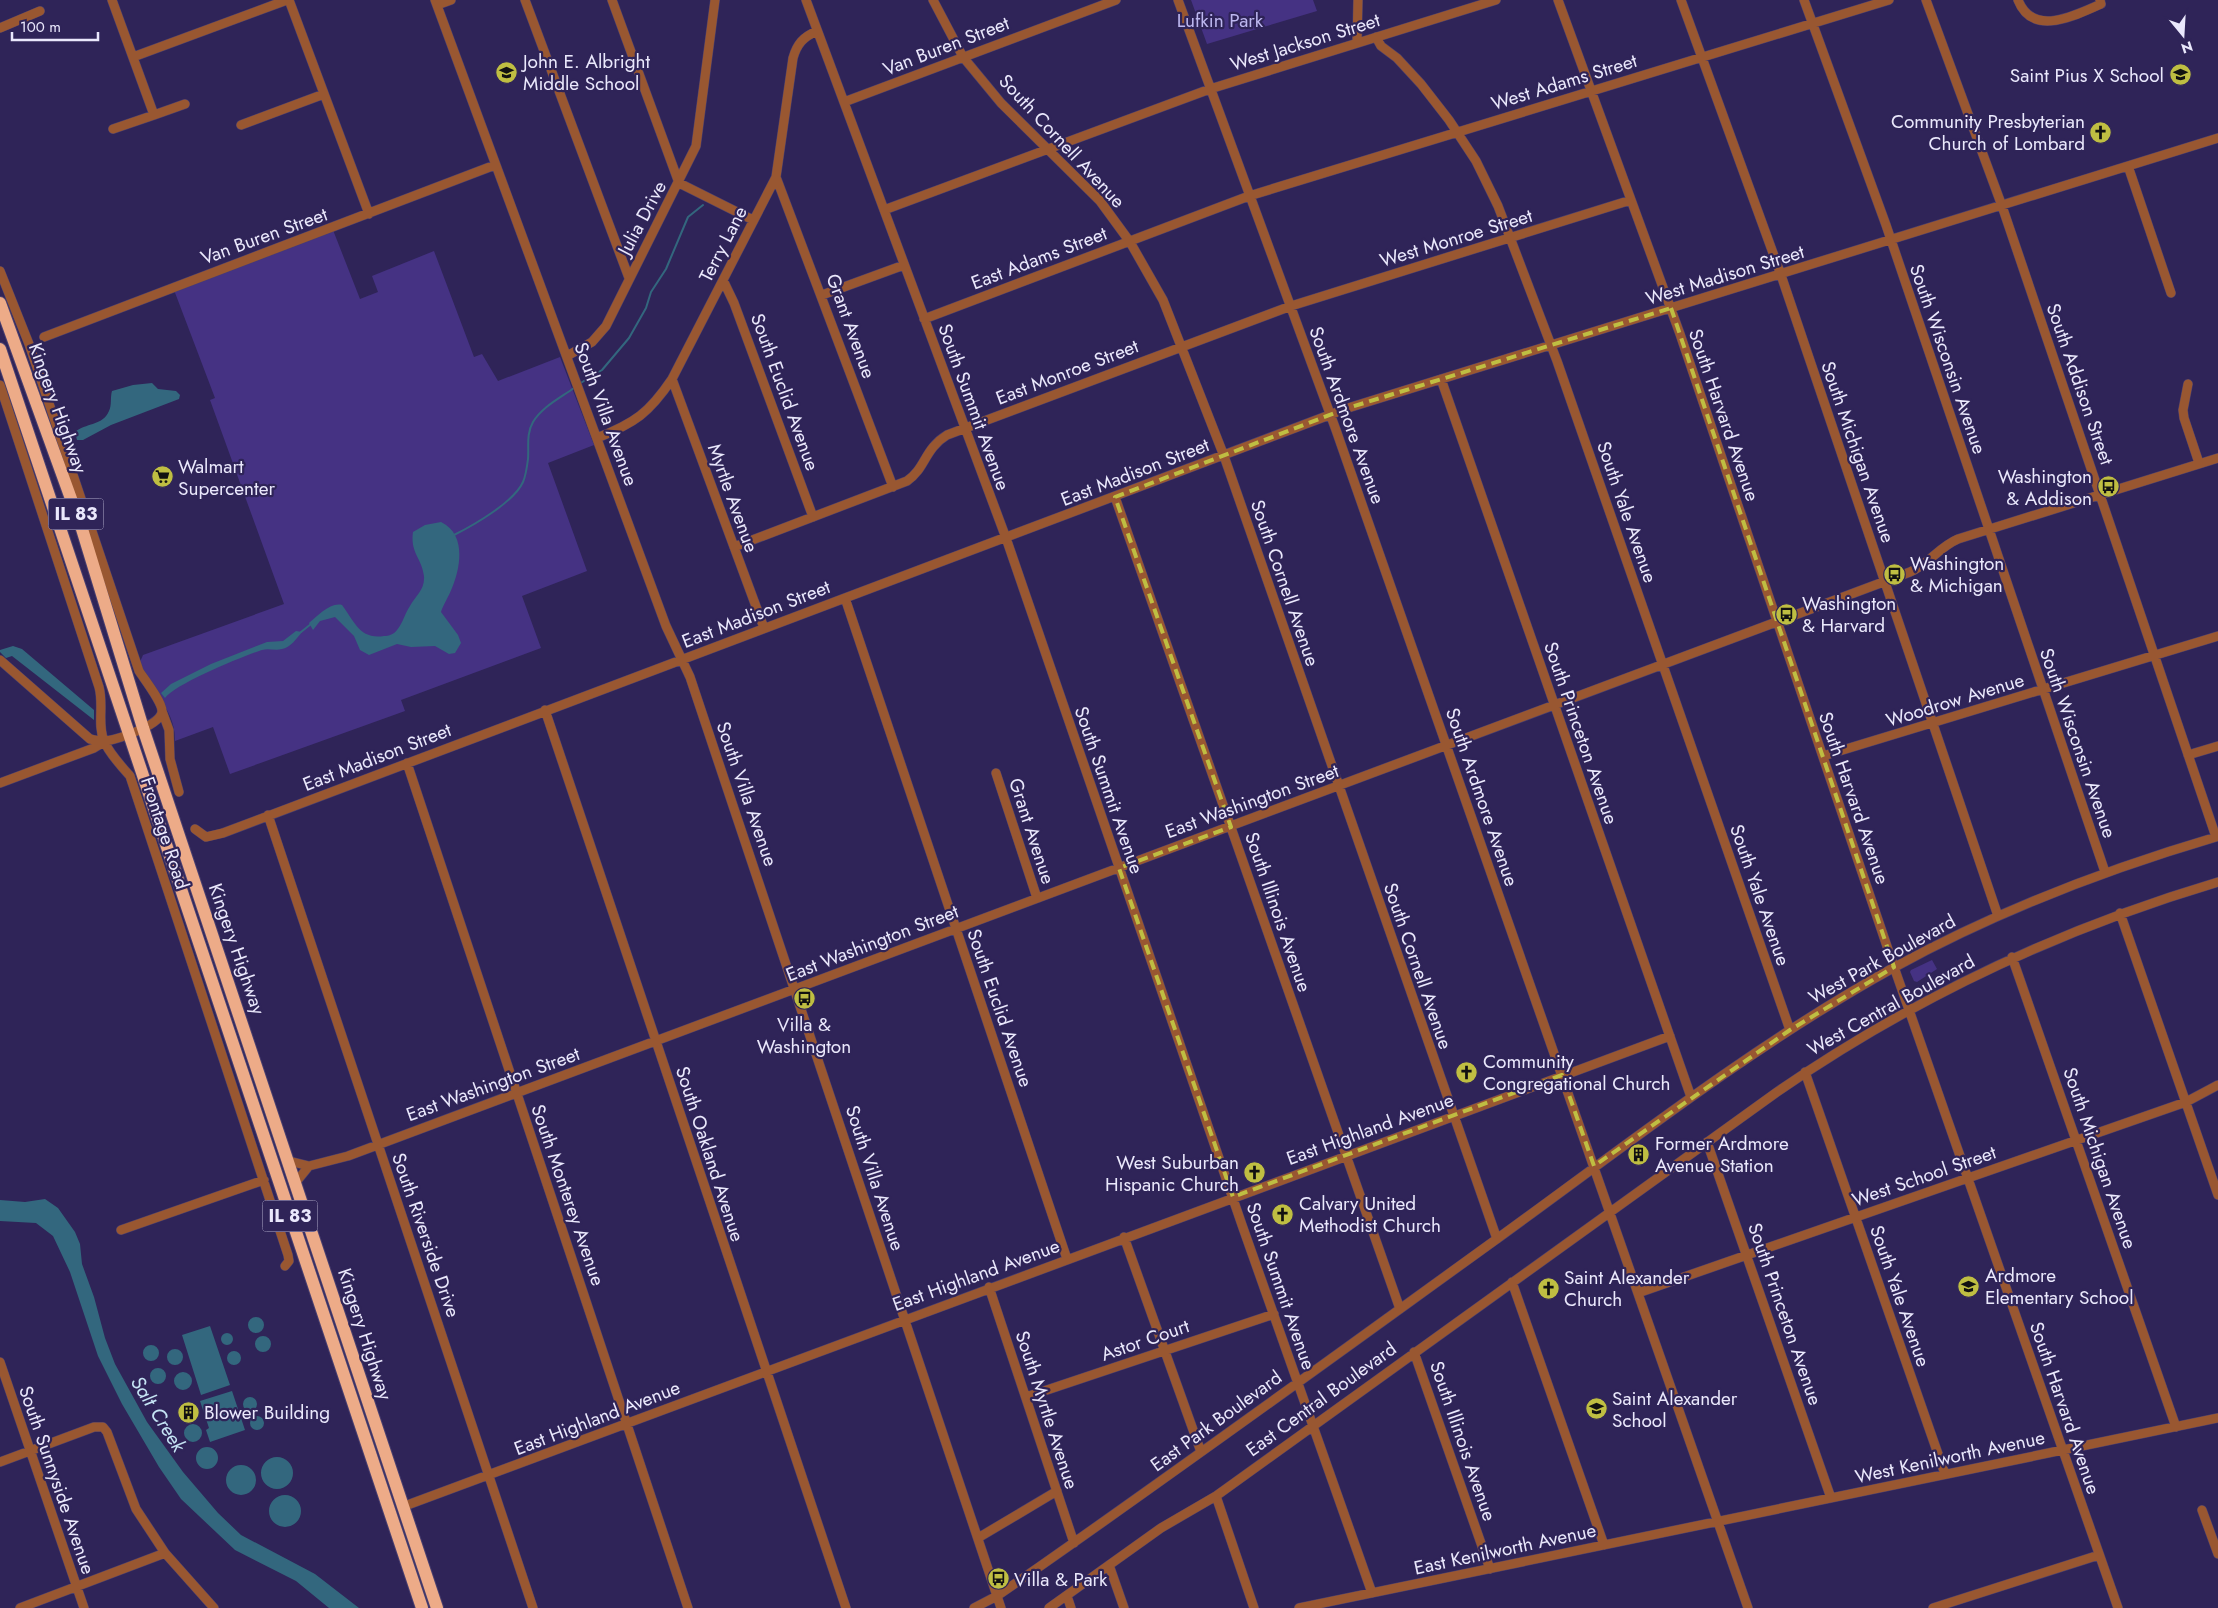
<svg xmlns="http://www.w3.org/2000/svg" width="2218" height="1608" viewBox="0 0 2218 1608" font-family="Jost,sans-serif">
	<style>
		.green { fill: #453283 }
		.water { fill: #33677e }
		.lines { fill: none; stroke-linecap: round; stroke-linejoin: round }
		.stream { stroke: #33677e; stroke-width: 2 }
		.minor-casing { stroke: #493f6f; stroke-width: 10 }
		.highway-casing { stroke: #493f6f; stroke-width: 14 }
		.minor { stroke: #995731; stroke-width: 9 }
		.highway { stroke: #edab88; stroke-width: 12 }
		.marked { fill: none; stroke: #bfbe42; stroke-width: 4; stroke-dasharray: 10 6; stroke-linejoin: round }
		.labels { text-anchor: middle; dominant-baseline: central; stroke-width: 4.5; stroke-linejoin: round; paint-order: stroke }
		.shield { fill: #2f2458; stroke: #b2adcb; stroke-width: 1 }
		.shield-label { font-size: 18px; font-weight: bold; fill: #eae8fc }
		.park-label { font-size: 19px; fill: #bdb7ef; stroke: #2f2458 }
		.street-label { font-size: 19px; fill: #eae8fc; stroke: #2f2458 }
		.poi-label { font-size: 19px; fill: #eae8fc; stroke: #2f2458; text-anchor: start }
		.water-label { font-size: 20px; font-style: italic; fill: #c5e4f4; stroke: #2f2458 }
	</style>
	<rect width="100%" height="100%" fill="#2f2458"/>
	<path class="green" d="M 1191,0 L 1313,0 L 1317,11 L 1207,44 Z
		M 333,230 L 360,299 L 378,292 L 372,276 L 434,251 L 474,357 L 482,354 L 498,381 L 560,357 L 594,445 L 548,463 L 587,571 L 522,596 L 541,648 L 401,700 L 405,711 L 230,774 L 213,727 L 175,741 C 176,707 146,688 140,662 L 143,655 L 284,604 L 210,400 L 215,398 L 174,290 Z
		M 1932,960 L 1937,969 L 1917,982 L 1914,981 L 1910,972 L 1911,970 Z"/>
	<path class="water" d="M 152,383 L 158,389 L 176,391 L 180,395 L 179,399 L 111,425 L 83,440 L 77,440 L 75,432 C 85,423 103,426 109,411 C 112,405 110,398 112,391 L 133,385 Z
		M 441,522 C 466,534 461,566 452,588 C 449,596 443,605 441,612 L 458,635 L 461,643 L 455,653 L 449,654 L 435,646 L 411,647 L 397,644 L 369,655 L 360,650 L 354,636 L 335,617 L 320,621 L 313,630 L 309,623 C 318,616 330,602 342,605 C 354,621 360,640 384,636 C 389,636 394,634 397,630 C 403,623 405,613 410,606 C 416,595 425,590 424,576 C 422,558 410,553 413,532 L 425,525 Z
		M 296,631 L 302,632 C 297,638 290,648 282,649 C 275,651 269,648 262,650 C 243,656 175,684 165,698 L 161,693 L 171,684 L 211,664 L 267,642 L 283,641 Z
		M 13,646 L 22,649 L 94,710 L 94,720 L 12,656 L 6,658 L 0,652 L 0,650 Z
		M 45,1199 L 58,1208 L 75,1232 L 80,1244 L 82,1264 L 94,1297 L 105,1338 L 115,1364 L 147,1422 L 183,1472 L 218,1513 L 241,1535 L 315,1574 L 359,1608 L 329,1608 L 296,1581 L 235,1550 L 181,1499 L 159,1467 L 122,1404 L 98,1356 L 70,1272 L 53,1236 L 36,1223 L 0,1221 L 0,1200 L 25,1202 Z
		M248 1325a8 8 0 1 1 16 0a8 8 0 1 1-16 0Z
		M 210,1326 L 230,1385 L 201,1395 L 182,1335 Z
		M221 1339a6 6 0 1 1 12 0a6 6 0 1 1-12 0Z
		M255 1344a8 8 0 1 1 16 0a8 8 0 1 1-16 0Z
		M143 1353a8 8 0 1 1 16 0a8 8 0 1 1-16 0Z
		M167 1357a8 8 0 1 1 16 0a8 8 0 1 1-16 0Z
		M227 1358a7 7 0 1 1 14 0a7 7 0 1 1-14 0Z
		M150 1376a8 8 0 1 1 16 0a8 8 0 1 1-16 0Z
		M174 1381a9 9 0 1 1 18 0a9 9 0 1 1-18 0Z
		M 232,1391 L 245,1430 L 210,1442 L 206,1430 L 209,1428 L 200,1401 Z
		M243 1404a7 7 0 1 1 14 0a7 7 0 1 1-14 0Z
		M250 1423a7 7 0 1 1 14 0a7 7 0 1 1-14 0Z
		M184 1433a9 9 0 1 1 18 0a9 9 0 1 1-18 0Z
		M196 1458a11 11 0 1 1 22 0a11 11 0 1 1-22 0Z
		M261 1473a16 16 0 1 1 32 0a16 16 0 1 1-32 0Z
		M226 1480a15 15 0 1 1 30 0a15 15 0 1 1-30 0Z
		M269 1511a16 16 0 1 1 32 0a16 16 0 1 1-32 0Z"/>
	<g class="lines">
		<path class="stream" d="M 579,384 L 602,370 L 629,338 L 646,308 L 651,292 L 666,269 L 688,217 L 703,205
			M 454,535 C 474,525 514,502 523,482 C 526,475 527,467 528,459 C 529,447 526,434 533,422 C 542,407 560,398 574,388
			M 301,632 L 311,624"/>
		<defs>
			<path id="minor" d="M 112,0 L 154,115 L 113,129
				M 289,0 L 369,214
				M 435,0 L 666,626 L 690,677 L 1001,1608
				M 525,0 L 629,278
				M 612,0 L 679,183 L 753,220
				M 806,0 L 1006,538 L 1242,1225 L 1372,1593
				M 933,0 L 963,57 L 1001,103 L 1100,201 L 1130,242 L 1163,300 L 1224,456 L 1497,1239
				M 1178,0 L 1336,430 L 1748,1608
				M 1558,0 L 1680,334 L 1894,967 L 2118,1608
				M 1681,0 L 1781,275 L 1998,916
				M 1804,0 L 1886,225 L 2105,872
				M 2018,0 C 2033,38 2075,15 2101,4 L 2100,0
				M 437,5 L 451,0
				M 0,28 L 40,11
				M 1376,37 L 1381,46 L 1397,58 L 1421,84 L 1449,120 L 1476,161 L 1498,206 L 1557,361 L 1790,1030
				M 1357,43 L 1358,0
				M 133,57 L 287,0
				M 844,102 L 1116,0
				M 154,115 L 185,104
				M 241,125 L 324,94
				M 2128,166 L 2171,293
				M 776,177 L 893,487
				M 884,210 L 1210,89 L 1496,0
				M 0,271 L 29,344 L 139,671 C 145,680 162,702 162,711 C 162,725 118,739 106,741 C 101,742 95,740 90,739 L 0,660
				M 723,280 L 734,303 L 813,517
				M 822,295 L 904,265
				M 924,319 L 1249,196 L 1889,0
				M 44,337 L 495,165
				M 567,356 L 592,342 L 606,326 L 696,146 L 715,0
				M 672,379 L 764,628
				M 1441,379 L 1691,1097
				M 2188,384 L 2183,410 L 2184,418 L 2199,463
				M 0,385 L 99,687 C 104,705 97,724 104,741 C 109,753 121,766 130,776 L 288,1255 L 289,1261 L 285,1266
				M 597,438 C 635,423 649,413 672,379 L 776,177 L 793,58 C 797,44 803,37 817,31
				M 1115,497 L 1400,1309
				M 734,547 L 907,481 C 926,468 924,449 947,435 L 1291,306 L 1631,200
				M 845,598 L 1067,1259
				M 545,710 L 846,1608
				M 162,711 L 169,730 L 170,759 L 179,792
				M 2188,755 L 2218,746
				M 1823,756 L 2218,636
				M 407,763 L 688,1608
				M 996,773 L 1037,898
				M 0,783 L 94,748 L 104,742
				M 268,815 L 533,1608
				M 195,829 L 206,837 L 223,833 L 1348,408 L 2218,138
				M 2120,913 L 2218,1195
				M 2012,957 L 2176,1427
				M 1805,1072 L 1945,1474
				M 1707,1142 L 1831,1498
				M 289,1161 L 309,1166 L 348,1156 L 1910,572 C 1929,564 1939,547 1958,539 L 2218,458
				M 296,1182 L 309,1166
				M 121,1230 L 264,1180
				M 1124,1237 L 1201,1452
				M 1512,1282 L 1604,1545
				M 989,1287 L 1074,1543
				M 1638,1293 L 2186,1102 L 2218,1085
				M 1414,1352 L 1490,1569
				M 0,1362 L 84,1608
				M 1026,1397 L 1274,1314
				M 0,1462 L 94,1427 L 103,1427 L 107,1432 L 136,1509 L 165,1553 L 214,1608
				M 1216,1496 L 1254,1608
				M 402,1507 L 1670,1036
				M 2202,1510 L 2218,1554
				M 978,1538 L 1057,1491
				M 1109,1565 L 1124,1608
				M 1067,1596 L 1071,1608
				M 20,1608 L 165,1553
				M 974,1608 L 997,1596 L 1039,1567 C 1192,1460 1343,1350 1494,1241 C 1624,1147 1752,1046 1893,968 C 1995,912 2104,870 2216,837 L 2002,206 L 1926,0
				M 1049,1608 L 1161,1528 L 1216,1496 L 1777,1092 C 1913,998 2060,929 2218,882
				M 1299,1608 L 2218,1418
				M 1933,1608 L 2099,1555"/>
			<path id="highway" d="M 0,303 L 82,529 L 143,728 L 437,1608
				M 0,349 L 422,1608"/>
		</defs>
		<use href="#minor" class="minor-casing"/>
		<use href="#highway" class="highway-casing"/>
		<use href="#minor" class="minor"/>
		<use href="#highway" class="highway"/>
	</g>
	<path class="marked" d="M 1671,308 L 1894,967 L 1790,1030 L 1594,1166 L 1562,1075 L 1233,1197 L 1119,868 L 1231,827 L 1115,497 L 1348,408 Z"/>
	<defs>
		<symbol id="school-disc" viewBox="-11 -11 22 22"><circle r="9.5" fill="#bfbe42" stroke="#2f2458"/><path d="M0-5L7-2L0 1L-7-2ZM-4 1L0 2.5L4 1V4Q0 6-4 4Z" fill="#111"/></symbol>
		<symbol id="church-disc" viewBox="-11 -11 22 22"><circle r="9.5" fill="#bfbe42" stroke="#2f2458"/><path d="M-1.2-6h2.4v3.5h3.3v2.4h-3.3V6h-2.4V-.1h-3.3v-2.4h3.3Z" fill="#111"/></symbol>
		<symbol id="supermarket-disc" viewBox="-11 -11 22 22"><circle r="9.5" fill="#bfbe42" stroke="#2f2458"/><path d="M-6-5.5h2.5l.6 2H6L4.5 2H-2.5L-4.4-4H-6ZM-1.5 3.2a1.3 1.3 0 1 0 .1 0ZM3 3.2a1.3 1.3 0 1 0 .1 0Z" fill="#111"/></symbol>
		<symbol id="bus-disc" viewBox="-11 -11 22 22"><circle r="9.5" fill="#bfbe42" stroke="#2f2458"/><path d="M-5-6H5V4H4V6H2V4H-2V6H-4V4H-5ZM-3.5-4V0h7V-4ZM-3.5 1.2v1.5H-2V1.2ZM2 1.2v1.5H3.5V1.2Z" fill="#111"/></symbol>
		<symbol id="building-disc" viewBox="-11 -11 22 22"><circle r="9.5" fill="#bfbe42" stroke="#2f2458"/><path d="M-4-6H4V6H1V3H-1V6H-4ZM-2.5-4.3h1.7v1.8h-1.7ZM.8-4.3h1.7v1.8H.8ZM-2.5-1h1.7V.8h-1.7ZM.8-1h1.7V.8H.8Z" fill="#111"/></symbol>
	</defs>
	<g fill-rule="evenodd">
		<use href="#school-disc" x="494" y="60" width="25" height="25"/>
		<use href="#school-disc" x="2168" y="62" width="25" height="25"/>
		<use href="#church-disc" x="2088" y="120" width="25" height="25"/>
		<use href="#supermarket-disc" x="150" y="464" width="25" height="25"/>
		<use href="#bus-disc" x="2096" y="474" width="25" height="25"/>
		<use href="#bus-disc" x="1882" y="562" width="25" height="25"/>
		<use href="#bus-disc" x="1774" y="602" width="25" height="25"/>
		<use href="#bus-disc" x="792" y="986" width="25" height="25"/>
		<use href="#church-disc" x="1454" y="1060" width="25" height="25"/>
		<use href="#building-disc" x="1626" y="1142" width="25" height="25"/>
		<use href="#church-disc" x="1242" y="1160" width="25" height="25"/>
		<use href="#church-disc" x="1270" y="1202" width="25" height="25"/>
		<use href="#school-disc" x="1956" y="1274" width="25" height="25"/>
		<use href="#church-disc" x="1536" y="1276" width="25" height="25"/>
		<use href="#school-disc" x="1584" y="1396" width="25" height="25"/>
		<use href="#building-disc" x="176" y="1400" width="25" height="25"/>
		<use href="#bus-disc" x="986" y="1566" width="25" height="25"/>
	</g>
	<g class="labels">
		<g class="shield">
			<rect x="48.5" y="498.5" width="55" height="31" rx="4"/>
			<rect x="262.5" y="1200.5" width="55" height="31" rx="4"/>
		</g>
		<g class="shield-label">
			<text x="76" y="514">IL 83</text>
			<text x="290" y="1216">IL 83</text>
		</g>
		<g class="park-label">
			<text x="1220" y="20">Lufkin Park</text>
		</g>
		<g class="street-label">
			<text transform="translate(1305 42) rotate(-17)">West Jackson Street</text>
			<text transform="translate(946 46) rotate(-21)">Van Buren Street</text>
			<text transform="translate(1564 82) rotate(-17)">West Adams Street</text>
			<text transform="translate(1062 141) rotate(47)">South Cornell Avenue</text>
			<text transform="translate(642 218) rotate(-62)">Julia Drive</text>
			<text transform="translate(264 236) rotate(-20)">Van Buren Street</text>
			<text transform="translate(1456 238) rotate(-17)">West Monroe Street</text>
			<text transform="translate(723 244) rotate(-63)">Terry Lane</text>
			<text transform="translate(1039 258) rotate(-21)">East Adams Street</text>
			<text transform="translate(1725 275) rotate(-17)">West Madison Street</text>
			<text transform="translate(851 326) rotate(70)">Grant Avenue</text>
			<text transform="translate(1948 359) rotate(71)">South Wisconsin Avenue</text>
			<text transform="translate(1067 372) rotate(-21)">East Monroe Street</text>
			<text transform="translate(2080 384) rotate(71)">South Addison Street</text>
			<text transform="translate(785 392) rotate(70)">South Euclid Avenue</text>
			<text transform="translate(974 407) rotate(70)">South Summit Avenue</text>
			<text transform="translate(58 408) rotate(70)">Kingery Highway</text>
			<text transform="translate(606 414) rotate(70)">South Villa Avenue</text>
			<text transform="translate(1347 415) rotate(70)">South Ardmore Avenue</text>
			<text transform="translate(1724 415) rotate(71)">South Harvard Avenue</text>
			<text transform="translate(1858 452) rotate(71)">South Michigan Avenue</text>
			<text transform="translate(1135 472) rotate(-21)">East Madison Street</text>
			<text transform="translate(733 498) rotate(70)">Myrtle Avenue</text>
			<text transform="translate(1627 512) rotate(71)">South Yale Avenue</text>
			<text transform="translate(1285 583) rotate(71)">South Cornell Avenue</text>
			<text transform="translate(756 614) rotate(-21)">East Madison Street</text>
			<text transform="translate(1955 700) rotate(-17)">Woodrow Avenue</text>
			<text transform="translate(1581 733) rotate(71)">South Princeton Avenue</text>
			<text transform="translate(2078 743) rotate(71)">South Wisconsin Avenue</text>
			<text transform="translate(377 757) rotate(-21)">East Madison Street</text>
			<text transform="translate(1109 790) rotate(71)">South Summit Avenue</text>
			<text transform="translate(747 794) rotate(71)">South Villa Avenue</text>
			<text transform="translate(1482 797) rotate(71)">South Ardmore Avenue</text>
			<text transform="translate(1854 798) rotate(71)">South Harvard Avenue</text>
			<text transform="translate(1252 801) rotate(-20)">East Washington Street</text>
			<text transform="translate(1032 831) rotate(72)">Grant Avenue</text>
			<text transform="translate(165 833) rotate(72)">Frontage Road</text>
			<text transform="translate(1760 895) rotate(71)">South Yale Avenue</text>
			<text transform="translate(1278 912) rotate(71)">South Illinois Avenue</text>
			<text transform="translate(872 943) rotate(-21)">East Washington Street</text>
			<text transform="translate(237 949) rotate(71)">Kingery Highway</text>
			<text transform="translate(1882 959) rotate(-29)">West Park Boulevard</text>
			<text transform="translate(1418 966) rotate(71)">South Cornell Avenue</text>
			<text transform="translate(1891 1005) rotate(-29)">West Central Boulevard</text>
			<text transform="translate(1000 1008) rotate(71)">South Euclid Avenue</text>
			<text transform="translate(493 1084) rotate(-20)">East Washington Street</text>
			<text transform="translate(1370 1129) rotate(-20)">East Highland Avenue</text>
			<text transform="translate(710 1154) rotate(72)">South Oakland Avenue</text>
			<text transform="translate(2100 1158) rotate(71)">South Michigan Avenue</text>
			<text transform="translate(1924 1176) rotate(-19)">West School Street</text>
			<text transform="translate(875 1178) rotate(72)">South Villa Avenue</text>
			<text transform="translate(568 1195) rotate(71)">South Monterey Avenue</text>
			<text transform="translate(426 1235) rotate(71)">South Riverside Drive</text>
			<text transform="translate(976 1275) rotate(-20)">East Highland Avenue</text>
			<text transform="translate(1281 1286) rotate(71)">South Summit Avenue</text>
			<text transform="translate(1900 1296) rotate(71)">South Yale Avenue</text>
			<text transform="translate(1785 1314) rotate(71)">South Princeton Avenue</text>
			<text transform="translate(365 1334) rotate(72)">Kingery Highway</text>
			<text transform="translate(1145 1340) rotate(-19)">Astor Court</text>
			<text transform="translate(1321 1399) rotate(-36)">East Central Boulevard</text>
			<text transform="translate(2065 1408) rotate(71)">South Harvard Avenue</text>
			<text transform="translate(1047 1410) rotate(72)">South Myrtle Avenue</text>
			<text transform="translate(597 1418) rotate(-21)">East Highland Avenue</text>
			<text transform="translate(1216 1421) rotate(-36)">East Park Boulevard</text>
			<text transform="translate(1463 1441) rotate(71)">South Illinois Avenue</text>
			<text transform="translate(1950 1457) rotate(-12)">West Kenilworth Avenue</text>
			<text transform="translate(57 1480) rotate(71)">South Sunnyside Avenue</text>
			<text transform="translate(1505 1549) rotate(-12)">East Kenilworth Avenue</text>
		</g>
		<g class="poi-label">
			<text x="523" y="61">John E. Albright<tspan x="523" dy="22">Middle School</tspan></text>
			<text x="2164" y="75" text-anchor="end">Saint Pius X School</text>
			<text x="2085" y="121" text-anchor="end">Community Presbyterian<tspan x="2085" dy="22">Church of Lombard</tspan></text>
			<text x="178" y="466">Walmart<tspan x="178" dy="22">Supercenter</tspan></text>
			<text x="2092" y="476" text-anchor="end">Washington<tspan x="2092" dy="22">&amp; Addison</tspan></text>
			<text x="1910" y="563">Washington<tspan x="1910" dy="22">&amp; Michigan</tspan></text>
			<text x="1802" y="603">Washington<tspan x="1802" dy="22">&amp; Harvard</tspan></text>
			<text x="804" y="1024" text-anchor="middle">Villa &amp;<tspan x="804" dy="22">Washington</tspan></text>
			<text x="1483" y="1061">Community<tspan x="1483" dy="22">Congregational Church</tspan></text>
			<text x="1655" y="1143">Former Ardmore<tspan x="1655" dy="22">Avenue Station</tspan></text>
			<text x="1239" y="1162" text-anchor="end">West Suburban<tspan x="1239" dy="22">Hispanic Church</tspan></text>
			<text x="1299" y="1203">Calvary United<tspan x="1299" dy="22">Methodist Church</tspan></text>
			<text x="1985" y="1275">Ardmore<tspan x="1985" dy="22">Elementary School</tspan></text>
			<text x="1564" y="1277">Saint Alexander<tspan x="1564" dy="22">Church</tspan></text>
			<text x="1612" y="1398">Saint Alexander<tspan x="1612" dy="22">School</tspan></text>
			<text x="204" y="1412">Blower Building</text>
			<text x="1014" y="1579">Villa &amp; Park</text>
		</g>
		<g class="water-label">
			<text transform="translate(158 1414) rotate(58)">Salt Creek</text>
		</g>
	</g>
	<g transform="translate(2183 35) rotate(162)" stroke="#2f2458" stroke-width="4" paint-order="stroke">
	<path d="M0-4L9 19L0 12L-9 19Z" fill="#eae8fc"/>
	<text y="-8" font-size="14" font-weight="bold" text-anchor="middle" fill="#eae8fc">N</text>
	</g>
	<path d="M12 32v8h86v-8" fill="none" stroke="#eae8fc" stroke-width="2.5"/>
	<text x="20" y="32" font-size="15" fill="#eae8fc" stroke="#2f2458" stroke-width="4" paint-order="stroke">100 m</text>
</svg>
